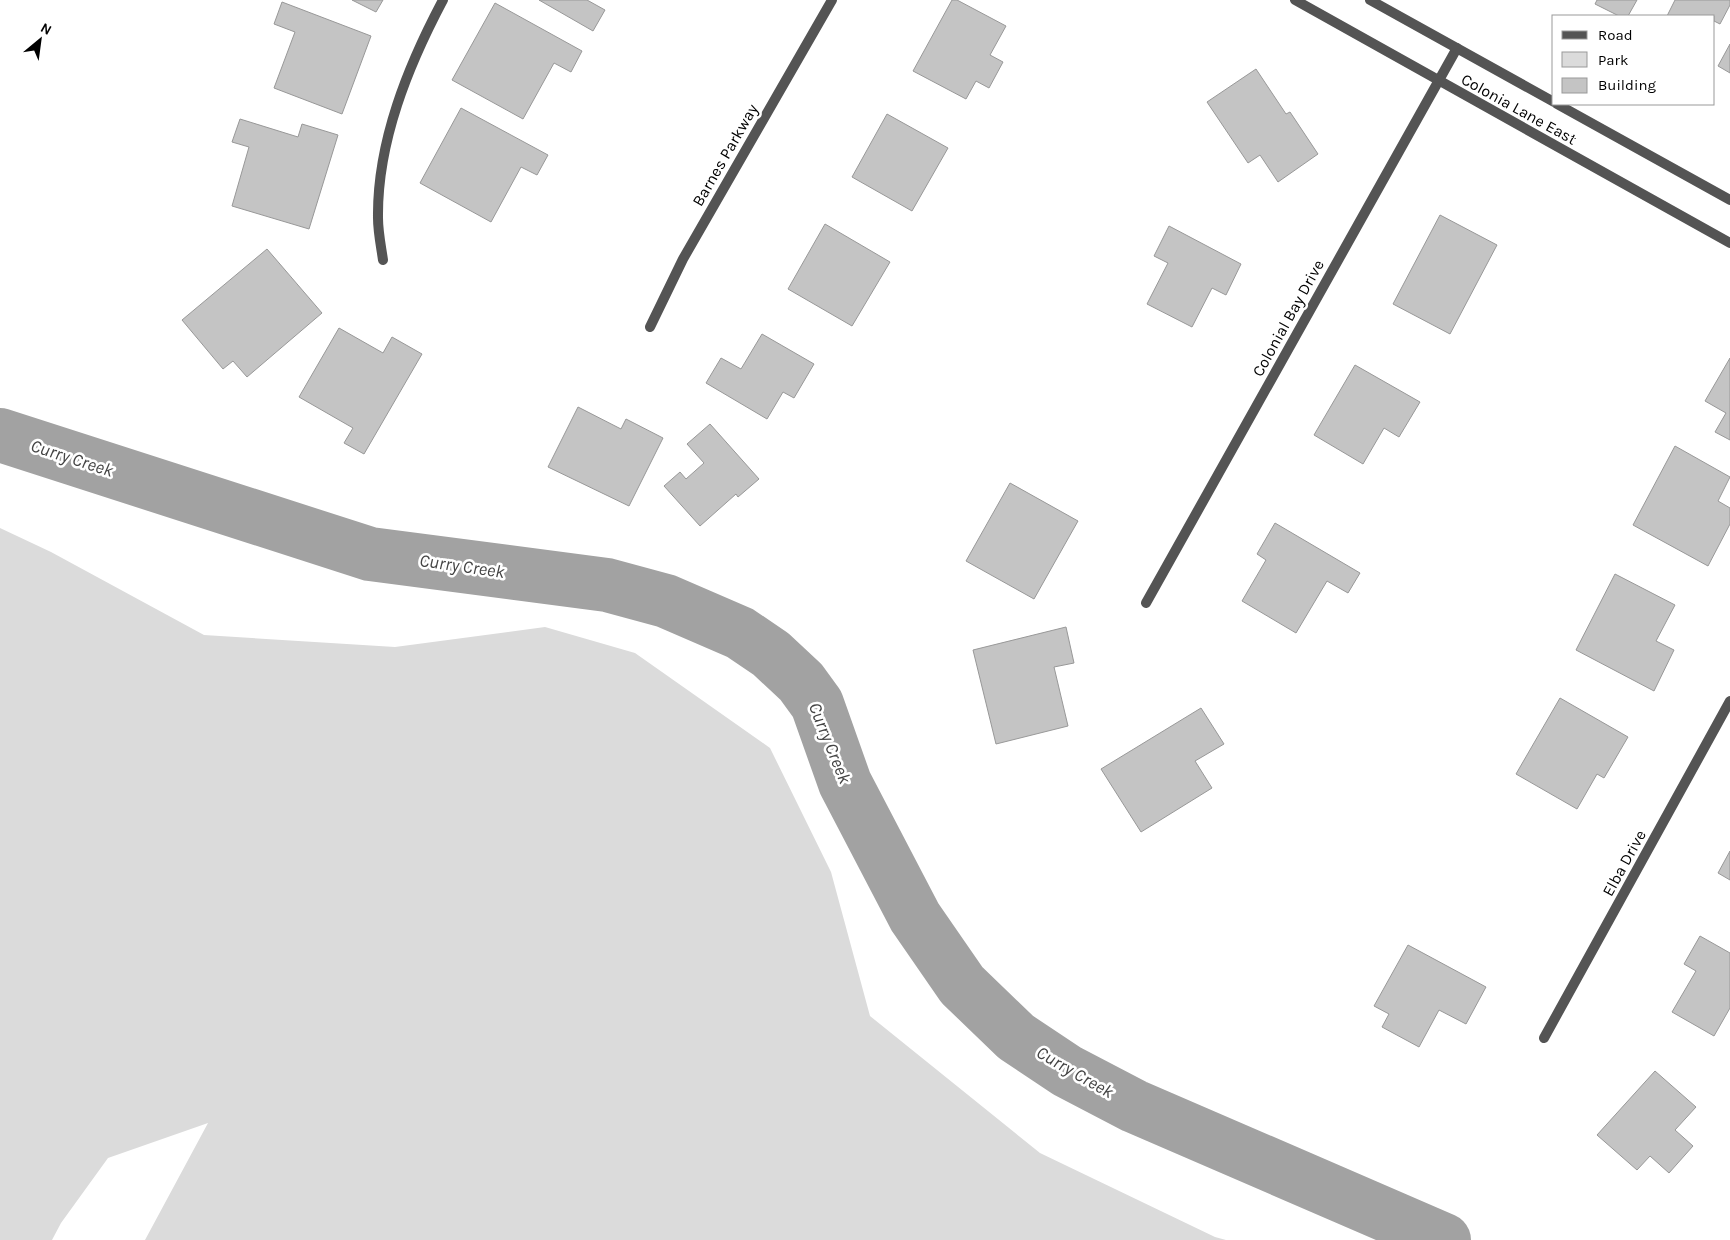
<svg xmlns="http://www.w3.org/2000/svg" width="1730" height="1240" viewBox="0 0 1730 1240" font-family="Karla,sans-serif">
	<style>
		.green { fill: #dbdbdb }
		.lines { fill: none; stroke-linecap: round; stroke-linejoin: round }
		.river { stroke: #a2a2a2; stroke-width: 54 }
		.building { fill: #c4c4c4; stroke: #989898 }
		.minor { stroke: #545454; stroke-width: 10 }
		.tertiary { stroke: #545454; stroke-width: 10 }
		.labels { text-anchor: middle; dominant-baseline: central; stroke-width: 5; stroke-linejoin: round; paint-order: stroke }
		.street-label { font-size: 16px; fill: #000; stroke: #fff }
		.water-label { font-size: 18px; font-style: italic; fill: #434343; stroke: #fff }
	</style>
	<rect width="100%" height="100%" fill="#fff"/>
	<path class="green" d="M 0,528 L 51,552 L 204,635 L 395,647 L 545,627 L 635,653 L 770,748 L 831,872 L 870,1016 L 1040,1153 L 1215,1237 L 1226,1240 L 145,1240 L 208,1123 L 108,1158 L 61,1223 L 52,1240 L 0,1240 Z"/>
	<g class="lines">
		<path class="river" d="M 0,435 L 370,554 L 607,585 L 666,601 L 740,633 L 771,654 L 801,682 L 817,704 L 845,783 L 915,917 L 962,985 L 1016,1037 L 1067,1071 L 1134,1106 L 1444,1240"/>
	</g>
	<path class="building" d="M 352,0 L 383,0 L 376,12 Z
		M 539,0 L 587,0 L 605,10 L 593,31 Z
		M 952,0 L 957,0 L 1006,26 L 990,55 L 1003,62 L 989,88 L 976,81 L 966,99 L 913,71 Z
		M 1597,0 L 1637,0 L 1628,16 L 1619,16 L 1595,4 Z
		M 1675,0 L 1730,0 L 1730,5 L 1720,24 L 1714,21 L 1714,16 L 1667,16 Z
		M 282,2 L 371,36 L 342,114 L 274,88 L 295,32 L 274,24 Z
		M 495,3 L 582,51 L 571,72 L 554,63 L 523,119 L 452,80 Z
		M 1730,44 L 1730,73 L 1718,66 Z
		M 1256,69 L 1286,114 L 1290,112 L 1318,154 L 1278,182 L 1260,155 L 1248,163 L 1207,102 Z
		M 461,108 L 548,155 L 537,175 L 521,167 L 491,222 L 420,183 Z
		M 887,114 L 948,148 L 912,211 L 852,177 Z
		M 240,119 L 298,137 L 302,124 L 338,135 L 309,229 L 232,206 L 249,147 L 232,142 Z
		M 1440,215 L 1497,245 L 1450,334 L 1393,304 Z
		M 825,224 L 890,262 L 852,326 L 788,289 Z
		M 1169,226 L 1241,264 L 1226,295 L 1212,288 L 1192,327 L 1147,304 L 1168,263 L 1154,256 Z
		M 267,249 L 322,313 L 247,377 L 233,361 L 223,369 L 182,320 Z
		M 339,328 L 383,353 L 392,337 L 422,354 L 364,454 L 344,443 L 353,428 L 299,397 Z
		M 762,334 L 814,364 L 794,398 L 783,392 L 767,419 L 706,383 L 721,358 L 741,369 Z
		M 1730,358 L 1730,440 L 1715,432 L 1726,413 L 1705,401 Z
		M 1355,365 L 1420,402 L 1399,437 L 1384,428 L 1363,464 L 1314,435 Z
		M 578,407 L 621,429 L 626,419 L 663,438 L 629,506 L 548,467 Z
		M 710,424 L 759,479 L 738,497 L 736,494 L 700,526 L 664,486 L 680,472 L 686,479 L 704,463 L 687,444 Z
		M 1675,446 L 1730,477 L 1718,501 L 1730,508 L 1730,524 L 1708,566 L 1633,525 Z
		M 1010,483 L 1078,521 L 1034,599 L 966,561 Z
		M 1275,523 L 1360,573 L 1348,593 L 1327,581 L 1296,633 L 1242,601 L 1266,560 L 1257,554 Z
		M 1615,574 L 1675,605 L 1656,641 L 1674,650 L 1654,691 L 1576,650 Z
		M 1066,627 L 1074,663 L 1054,667 L 1068,726 L 996,744 L 973,650 Z
		M 1560,698 L 1628,737 L 1604,778 L 1597,774 L 1577,809 L 1516,774 Z
		M 1201,708 L 1224,744 L 1195,761 L 1212,788 L 1141,832 L 1101,769 Z
		M 1730,851 L 1730,880 L 1718,873 Z
		M 1700,936 L 1730,953 L 1730,1008 L 1714,1036 L 1672,1012 L 1696,971 L 1684,964 Z
		M 1408,945 L 1486,987 L 1466,1024 L 1439,1010 L 1419,1047 L 1382,1027 L 1389,1014 L 1374,1006 Z
		M 1655,1071 L 1696,1107 L 1675,1130 L 1693,1146 L 1669,1173 L 1650,1156 L 1637,1170 L 1597,1135 Z"/>
	<g class="lines">
		<path class="minor" d="M 383,260 C 381,246 378,232 378,218 C 377,142 408,66 443,0
			M 650,327 L 683,259 L 832,0
			M 1146,603 L 1457,48
			M 1544,1038 L 1730,701"/>
		<path class="tertiary" d="M 1295,0 L 1730,243
			M 1370,0 L 1554,102
			M 1557,104 L 1730,200"/>
	</g>
	<g class="labels">
		<g class="street-label">
			<text transform="translate(1519 109) rotate(29)">Colonia Lane East</text>
			<text transform="translate(725 155) rotate(-60)">Barnes Parkway</text>
			<text transform="translate(1288 318) rotate(-61)">Colonial Bay Drive</text>
			<text transform="translate(1624 863) rotate(-61)">Elba Drive</text>
		</g>
		<g class="water-label">
			<text transform="translate(72 458) rotate(18)">Curry Creek</text>
			<text transform="translate(462 566) rotate(8)">Curry Creek</text>
			<text transform="translate(830 743) rotate(68)">Curry Creek</text>
			<text transform="translate(1075 1072) rotate(30)">Curry Creek</text>
		</g>
	</g>
	<rect x="1552" y="15" width="162" height="90" fill="#ffffff" stroke="#999999"/>
	<rect x="1562" y="31" width="25" height="8" fill="#545454" stroke="#999999"/>
	<text x="1598" y="40" font-size="15" fill="#000000">Road</text>
	<rect x="1562" y="52" width="25" height="15" fill="#dbdbdb" stroke="#999999"/>
	<text x="1598" y="65" font-size="15" fill="#000000">Park</text>
	<rect x="1562" y="78" width="25" height="15" fill="#c4c4c4" stroke="#999999"/>
	<text x="1598" y="90" font-size="15" fill="#000000">Building</text>
	<g transform="translate(40 40) rotate(29)" stroke="#ffffff" stroke-width="4" paint-order="stroke">
	<path d="M0-4L9 19L0 12L-9 19Z" fill="#000000"/>
	<text y="-8" font-size="14" font-weight="bold" text-anchor="middle" fill="#000000">N</text>
	</g>
</svg>
